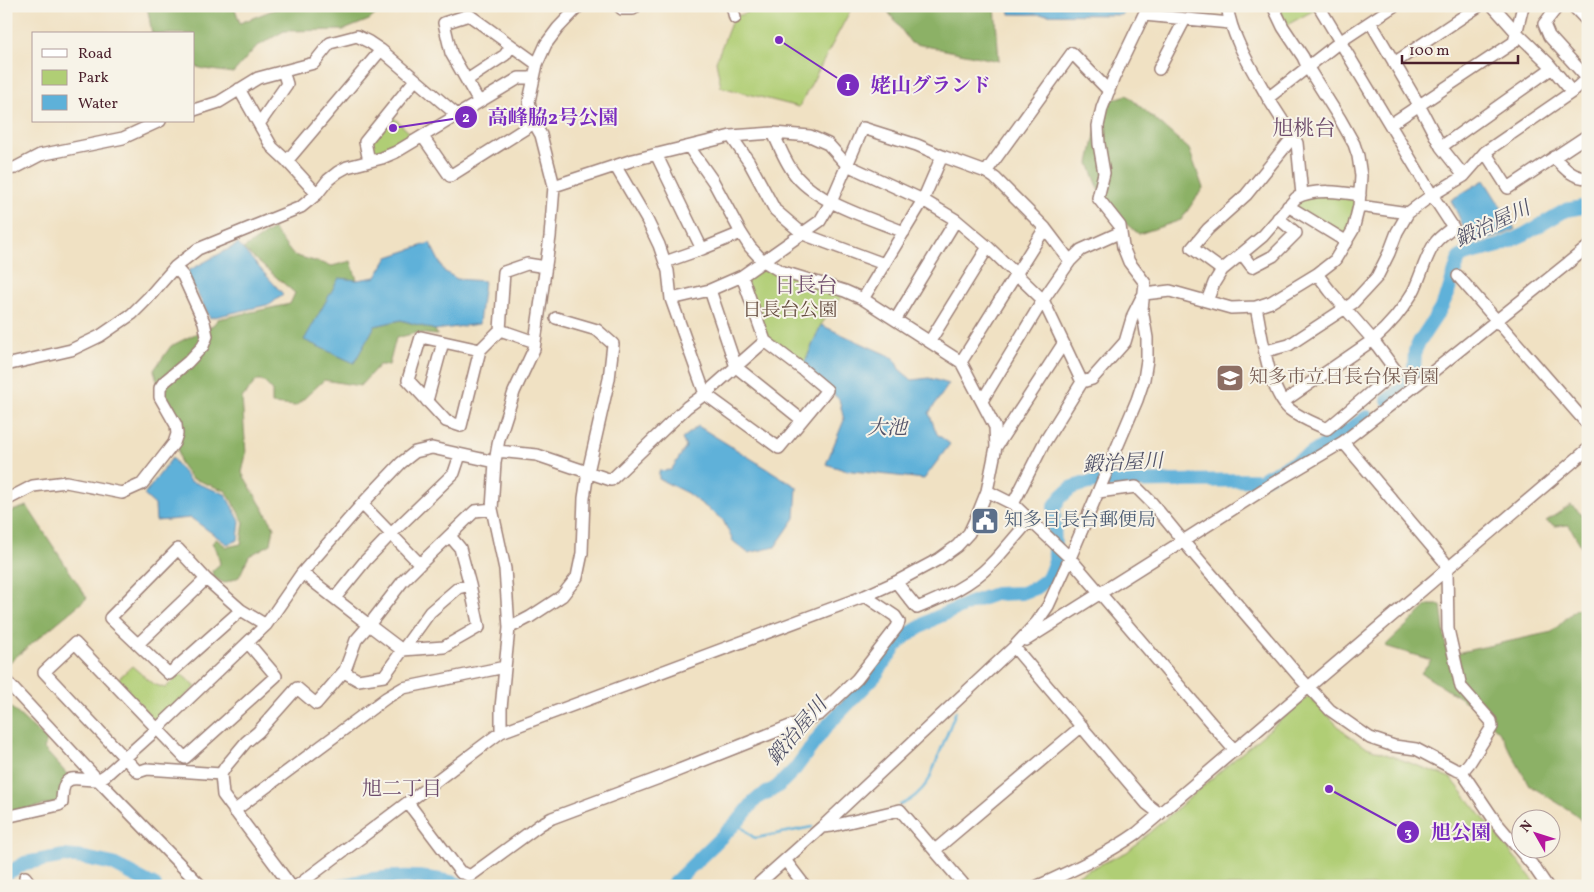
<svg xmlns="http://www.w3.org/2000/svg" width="1594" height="892" viewBox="0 0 1594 892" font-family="Vollkorn,'Noto Serif JP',serif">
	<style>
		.green { fill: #b0ce75; stroke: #7d7650 }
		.forest { fill: #8cb166; stroke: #6b6848 }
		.water { fill: #5eb1d9; stroke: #546882 }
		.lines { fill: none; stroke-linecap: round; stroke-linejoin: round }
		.stream { stroke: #5eb1d9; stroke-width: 2.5 }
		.river { stroke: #5eb1d9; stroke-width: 14 }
		.minor-casing { stroke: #9d8077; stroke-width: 14 }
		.minor { stroke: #fff; stroke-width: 11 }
		.labels { text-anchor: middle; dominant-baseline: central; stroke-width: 4; stroke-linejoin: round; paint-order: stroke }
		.park-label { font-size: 19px; fill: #644b3e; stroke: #f7f3e8 }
		.education-label { font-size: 19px; fill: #785e54; stroke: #f7f3e8; text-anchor: start }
		.service-label { font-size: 19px; fill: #4e5e75; stroke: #f7f3e8; text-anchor: start }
		.water-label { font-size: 20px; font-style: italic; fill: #515268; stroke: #f7f3e8 }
		.neighbourhood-label { font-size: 20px; fill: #6c4a6a; stroke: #f7f3e8 }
		.quarter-label { font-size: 21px; fill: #6c4a6a; stroke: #f7f3e8 }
		.leader { fill: none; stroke: #7b2cbf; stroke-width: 2 }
		.callout-dot { fill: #7b2cbf; stroke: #f7f3e8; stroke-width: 2 }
		.mark-label { font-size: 15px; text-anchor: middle; font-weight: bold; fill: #fff }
		.callout-label { font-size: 20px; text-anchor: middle; font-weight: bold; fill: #7b2cbf; stroke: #f7f3e8; stroke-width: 4; stroke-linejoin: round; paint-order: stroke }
	</style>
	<rect width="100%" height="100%" fill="#f7f3e8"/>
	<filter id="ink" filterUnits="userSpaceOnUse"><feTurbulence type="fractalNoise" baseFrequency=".02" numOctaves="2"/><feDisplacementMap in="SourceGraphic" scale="10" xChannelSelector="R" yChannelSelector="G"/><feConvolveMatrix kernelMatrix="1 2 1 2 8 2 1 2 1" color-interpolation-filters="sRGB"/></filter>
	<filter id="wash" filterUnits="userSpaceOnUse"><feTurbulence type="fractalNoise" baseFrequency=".0096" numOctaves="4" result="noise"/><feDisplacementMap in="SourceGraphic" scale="20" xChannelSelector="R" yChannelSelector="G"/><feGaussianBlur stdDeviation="1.12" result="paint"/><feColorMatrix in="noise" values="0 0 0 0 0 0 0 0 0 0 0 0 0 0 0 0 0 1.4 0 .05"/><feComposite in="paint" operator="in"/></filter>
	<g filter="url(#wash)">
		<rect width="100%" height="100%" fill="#f0e1c3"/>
		<path class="green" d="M 762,6 L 848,6 L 850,11 L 799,107 L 721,87 L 716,61 L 733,18 Z
			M 1273,6 L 1322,6 L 1283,27 Z
			M 393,117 L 416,139 L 388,153 L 374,155 L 370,140 Z
			M 1350,194 L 1355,202 L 1347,242 L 1288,206 L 1296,198 Z
			M 762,260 L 845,291 L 821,325 L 802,369 L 765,341 L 742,276 Z
			M 132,666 L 153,684 L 165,688 L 181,674 L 196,687 L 158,719 L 153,719 L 118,679 Z
			M 1309,696 L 1346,734 L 1364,746 L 1451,778 L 1538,886 L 1054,886 L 1127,852 L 1217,774 Z"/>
		<path class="forest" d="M 145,6 L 234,6 L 240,23 L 283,6 L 385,6 L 369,20 L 344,30 L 284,31 L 256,47 L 233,73 L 204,69 L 194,66 L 194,34 L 152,34 L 148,11 Z
			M 884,6 L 995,6 L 999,61 L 911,43 Z
			M 1127,95 L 1189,149 L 1203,188 L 1181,220 L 1139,234 L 1106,208 L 1089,163 L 1102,103 Z
			M 273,229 L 293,255 L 332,266 L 351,261 L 357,280 L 339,279 L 374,326 L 401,320 L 435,330 L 437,335 L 416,333 L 396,338 L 389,365 L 379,365 L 360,386 L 324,380 L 296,406 L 272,404 L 272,390 L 263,381 L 256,381 L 242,398 L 246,454 L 242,473 L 274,527 L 271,544 L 249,556 L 239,577 L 224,583 L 213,577 L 212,571 L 220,564 L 217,551 L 212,543 L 216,539 L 227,547 L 241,544 L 244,522 L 226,491 L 191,478 L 180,463 L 177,441 L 162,397 L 154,370 L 171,346 L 213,325 L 218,319 L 290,304 L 295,293 L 243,249 Z
			M 1571,505 L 1588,520 L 1588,558 L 1569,525 L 1555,526 L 1546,521 Z
			M 27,506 L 87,598 L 6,665 L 6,513 Z
			M 1428,605 L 1441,605 L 1447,655 L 1552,632 L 1576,609 L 1588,605 L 1588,828 L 1574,813 L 1529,785 L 1499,731 L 1471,705 L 1421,673 L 1431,660 L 1385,646 Z
			M 6,703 L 47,740 L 44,749 L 67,774 L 59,802 L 6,813 Z"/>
		<path class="water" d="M 1009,6 L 1129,6 L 1122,15 L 1010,14 Z
			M 1484,180 L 1515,229 L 1505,234 L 1470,244 L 1460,219 L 1451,200 Z
			M 430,243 L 444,271 L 457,279 L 484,281 L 479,324 L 435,330 L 401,320 L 375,326 L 354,363 L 304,340 L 339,278 L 357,280 L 376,277 L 388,257 Z
			M 238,244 L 283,294 L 271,304 L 210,318 L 186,272 Z
			M 821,325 L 894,358 L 899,369 L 912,380 L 929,378 L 949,384 L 929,413 L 937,434 L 950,444 L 924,479 L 844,470 L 826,464 L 844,420 L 839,399 L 802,369 Z
			M 698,426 L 797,487 L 795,518 L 775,547 L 748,553 L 733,541 L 723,520 L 687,493 L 659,479 L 659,471 L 671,470 L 686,447 L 682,439 Z
			M 172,458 L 190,481 L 225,494 L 240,521 L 238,540 L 227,544 L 191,518 L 156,521 L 155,505 L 144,495 Z"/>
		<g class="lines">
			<path class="stream" d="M 900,805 C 913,800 921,792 929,780 L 956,711
				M 736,822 L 753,837 L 756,838 L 812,827"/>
			<path class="river" d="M 1388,400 L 1402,389 L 1410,380 L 1414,372 L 1415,351 L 1419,342 L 1440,310 L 1448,293 L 1459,258 L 1464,255 L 1499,246 L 1525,234 L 1566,210 L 1588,206
				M 6,874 L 25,863 L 64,856 L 85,858 L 113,864 L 155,886
				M 340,886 C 381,875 425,873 465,886
				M 671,886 L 740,819 L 756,799 L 777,787 L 795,769 L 826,727 L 875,676 L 895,647 L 906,636 L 933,619 L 970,603 L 995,594 L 1022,593 L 1035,588 L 1046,580 L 1050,574 L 1055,561 L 1054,507 L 1061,497 L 1071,488 L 1083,484 L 1095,482 L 1260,480 L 1311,454 L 1353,427 L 1367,417"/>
		</g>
	</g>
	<g filter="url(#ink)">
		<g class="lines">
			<defs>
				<path id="minor" d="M 619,6 L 622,9 L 633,9 L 636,6
					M 732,6 L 735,18
					M 1227,6 C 1232,39 1252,69 1268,98 L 1341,41 L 1394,6
					M 1558,6 L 1544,24 L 1549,36 L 1587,78 L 1572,92
					M 1573,6 L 1588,22
					M 1144,15 L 1230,23
					M 1371,23 L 1419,105 L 1441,147 L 1464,176
					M 1394,63 L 1479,6
					M 1159,69 L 1185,19
					M 467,80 L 505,55 L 511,46
					M 239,89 L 272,147 L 287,161 L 317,194
					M 1268,98 L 1297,143 L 1302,195
					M 479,102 L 451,53 L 444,23 L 469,15 L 537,64
					M 194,110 L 219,102 L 258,78 L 314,63 L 330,43 L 357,36 L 369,42 L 381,50 L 457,115
					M 259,124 L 287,84 L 283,71
					M 1391,124 L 1514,42 L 1523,6
					M 773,133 C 780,147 786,165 797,177 C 819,203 872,219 904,232
					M 731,136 L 749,162 L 775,210 L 803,234 L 884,264
					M 423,137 L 450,176 L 534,123
					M 1441,147 L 1552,68
					M 1485,152 L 1508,188 L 1588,135
					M 656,154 L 702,249
					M 1554,157 C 1564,168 1572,178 1588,178
					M 287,161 L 381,50
					M 369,161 L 365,142 L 415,80
					M 616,167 L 647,220 L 659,245 L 668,271 L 671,299 L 705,394 L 779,448 L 827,390 L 802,369 L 765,341 L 742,276
					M 6,169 L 15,168 L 40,155 L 123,138 L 160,121
					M 986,172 L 1072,53 L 1109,91
					M 554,186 L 633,160 L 731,136 L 773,133 L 810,136 L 828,144 L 847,165 L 923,200 L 956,220 L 988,247 L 1043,300 L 1082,382 L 1044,443 L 1013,504
					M 1288,206 L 1347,242
					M 1359,206 L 1408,213
					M 1242,254 L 1252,267 L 1273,256 L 1296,233 L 1278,218
					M 665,262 L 702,249 L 741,233
					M 1222,270 L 1192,248 L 1208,229 L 1246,195 L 1293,137
					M 1317,274 L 1330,291 L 1373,340 C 1389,326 1402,311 1413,292 C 1421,277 1425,257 1435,243 C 1440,236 1447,232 1453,227 L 1432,195 L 1320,8 L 1322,6
					M 1458,276 L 1588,425
					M 710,290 L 736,367 L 802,420
					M 1144,294 L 1170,291 L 1231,308 L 1256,307 L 1271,302 L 1317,274 L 1335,260 L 1353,230 L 1359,206 L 1361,176 L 1358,156 L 1354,144 L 1340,119 L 1308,68 L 1303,57 L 1283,27 L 1273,6
					M 671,299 L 710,290 L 742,276 L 820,221 L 831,202 L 863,128 L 917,145 L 942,156 L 986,172 L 995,178 L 1045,228 L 1070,261
					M 863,299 L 923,200 L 942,156
					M 1207,301 L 1214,283 L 1222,270 L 1263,236 L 1296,198 C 1314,188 1341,192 1360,195
					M 1256,307 C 1262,335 1268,389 1289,409 C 1300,418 1314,423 1327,429 L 1396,371 L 1373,340 L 1283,402
					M 896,319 L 956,220
					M 500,330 L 535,342
					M 930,341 L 988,247
					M 480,350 L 421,337 L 408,380 L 446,421 L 461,426 L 480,350 L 500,330 L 504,272 L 527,264 L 546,267
					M 1266,351 L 1289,345 L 1353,303 L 1377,277 L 1389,253 L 1397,232 L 1408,213 L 1432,195 L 1464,176 L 1485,152 L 1572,92 L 1548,63 L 1517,33 L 1493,6
					M 961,362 L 1045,228
					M 6,365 L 71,350 L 100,336 L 132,314 L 148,298 L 175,267 L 198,249 L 301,207 L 317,194 L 328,180 L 338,172 L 347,167 L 382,158 L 396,152 L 519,78 L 533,78
					M 1082,382 L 1092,379 L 1125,342 L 1133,315 L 1142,297
					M 427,401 L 443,342
					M 982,401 L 1043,300 L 1070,261 L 1081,250 L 1121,232
					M 1343,442 L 1444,561 L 1447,569 L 1448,629 L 1459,678 L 1461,687 L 1491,721 L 1492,727 L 1470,762 L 1462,772
					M 996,447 L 1063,344
					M 497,451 L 537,455 L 611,480 L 687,407 L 705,394 L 765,341
					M 987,491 L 1013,504 L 1070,558 L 1235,751
					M 1098,492 L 1136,487 L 1152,503 L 1188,547 L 1301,679 L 1330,710 L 1370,738 L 1394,746 L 1416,749 L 1454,769 L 1462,772 L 1495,821 L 1534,867 L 1547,886
					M 6,500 L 33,486 L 66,482 L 122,493 L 142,484 L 174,443 L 177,434 L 176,425 L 160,397 L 160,388 L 164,382 L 188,362 L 203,346 L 207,336 L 204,322 L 183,276 L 175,267
					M 362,504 L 420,564 L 475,511 L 492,509
					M 420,564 L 403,581 L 369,625 L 402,650 L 444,647 L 479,627 L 470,585
					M 896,582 L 917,608 C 944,597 971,585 991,564 C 1005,550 1017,534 1030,520
					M 335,598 L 365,561 L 391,534 L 454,473 L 460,455
					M 241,610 L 169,674 L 110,618 L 178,549 L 206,579 L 241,610 L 266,625
					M 509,628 L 530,617 L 562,596 L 577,577 L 582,553 L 584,498 L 588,472 L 609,379 L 613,344 L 597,330 L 556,318
					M 1026,640 L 1183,541 L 1272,484 L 1343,442 L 1420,382 L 1588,247
					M 138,644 L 206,579
					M 1014,647 L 1147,804 L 1160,814
					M 344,672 L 358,680 L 384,676 L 430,612 L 458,588 L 470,585 L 460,548 L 450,536
					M 6,681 L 98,780
					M 501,732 L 501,708 L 509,628 L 505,569 L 492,509 L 495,462 L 499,439 L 514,392 L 534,349 L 550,237 L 554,186 L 541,135 L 533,121 L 529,101 L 537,64 L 546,44 L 558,28 L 579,6
					M 221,774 L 147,769 L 138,772 L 44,672 L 75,643 L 185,758 L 276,676 L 248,643
					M 408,803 L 461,873 L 464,873 L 470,876 L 541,824 L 552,818 L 659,778 L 820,714 L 857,679 L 897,627 L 899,622 L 895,616 L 865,596
					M 234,811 L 386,698 L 403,688 L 505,667
					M 6,817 L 59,805 L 62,803 C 62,769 75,781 98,780
					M 822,827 L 832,826 L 900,810 L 965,886
					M 935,850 L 1082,726
					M 785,860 L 805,886
					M 25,877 L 32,886
					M 201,886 L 98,780 L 106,775 L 157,729 L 266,625 L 302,573 L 362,504 L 401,463 L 415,452 L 432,448 L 495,462
					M 291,886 L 223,795 L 221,774 L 226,766 L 246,742 L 258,732 L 297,688 L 316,704 L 345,670 L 356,640 L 369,625 L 302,573
					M 297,886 L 501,732 L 865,596 L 896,582 L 939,559 L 957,546 L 969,533 L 977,516 L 987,491 L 996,447 L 995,427 L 961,362 L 863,299 L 845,291 L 780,271 L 762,260 L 750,247 L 741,233 L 713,181 L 689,147
					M 756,886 L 822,827 L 1014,647 L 1037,622 L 1048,606 L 1070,558 L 1137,400 L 1144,379 L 1147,360 L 1147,338 L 1142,309 L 1145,283 L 1129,262 L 1123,247 L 1120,226 L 1098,198 L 1104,173 L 1099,144 L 1098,126 L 1102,108 L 1114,77 L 1148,6
					M 1038,886 C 1072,871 1106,855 1137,833 L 1588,449"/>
			</defs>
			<use href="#minor" class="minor-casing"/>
			<use href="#minor" class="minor"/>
		</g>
	</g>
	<defs>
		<symbol id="school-square" viewBox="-11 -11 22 22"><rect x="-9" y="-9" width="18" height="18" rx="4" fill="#8d6e63" stroke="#f7f3e8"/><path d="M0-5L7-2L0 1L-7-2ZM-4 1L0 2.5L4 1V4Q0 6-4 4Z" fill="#fff"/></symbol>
		<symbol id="civic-square" viewBox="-11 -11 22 22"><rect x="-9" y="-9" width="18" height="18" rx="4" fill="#5c6f8a" stroke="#f7f3e8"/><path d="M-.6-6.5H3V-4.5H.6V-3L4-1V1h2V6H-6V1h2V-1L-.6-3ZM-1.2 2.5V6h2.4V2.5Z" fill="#fff"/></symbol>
	</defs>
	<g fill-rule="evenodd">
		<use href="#school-square" x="1214" y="362" width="32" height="32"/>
		<use href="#civic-square" x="969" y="505" width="32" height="32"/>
	</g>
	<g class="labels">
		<g class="park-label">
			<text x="790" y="311">日長台公園</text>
		</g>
		<g class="education-label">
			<text x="1249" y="378">知多市立日長台保育園</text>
		</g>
		<g class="service-label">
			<text x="1004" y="521">知多日長台郵便局</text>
		</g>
		<g class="water-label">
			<text transform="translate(1493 225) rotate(-25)">鍛治屋川</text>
			<text x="887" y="429">大池</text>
			<text transform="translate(1123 464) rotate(-3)">鍛治屋川</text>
			<text transform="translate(798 732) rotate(-50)">鍛治屋川</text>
		</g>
		<g class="neighbourhood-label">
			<text x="402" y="790">旭二丁目</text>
		</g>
		<g class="quarter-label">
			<text x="1304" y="129">旭桃台</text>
			<text x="806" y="286">日長台</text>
		</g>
	</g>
	<path class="leader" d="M779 40L848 85M393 128L466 117M1329 789L1408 832"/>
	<g class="callout-dot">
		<circle cx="779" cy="40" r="5"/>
		<circle cx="393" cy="128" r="5"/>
		<circle cx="1329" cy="789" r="5"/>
		<circle cx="848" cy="85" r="12"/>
		<circle cx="466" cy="117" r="12"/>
		<circle cx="1408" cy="832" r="12"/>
	</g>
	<g class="mark-label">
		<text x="848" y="90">1</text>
		<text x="466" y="122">2</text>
		<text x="1408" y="837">3</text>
	</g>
	<g class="callout-label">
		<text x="931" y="92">姥山グランド</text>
		<text x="553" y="124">高峰脇2号公園</text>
		<text x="1461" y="839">旭公園</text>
	</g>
	<rect width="1594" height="892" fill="none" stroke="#f7f3e8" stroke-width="25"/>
	<rect x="32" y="32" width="162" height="90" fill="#f7f3e8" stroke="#b29e9c"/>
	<rect x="42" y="49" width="25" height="8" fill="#ffffff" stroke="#b29e9c"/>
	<text x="78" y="58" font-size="15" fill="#4a1f2b">Road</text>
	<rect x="42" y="70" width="25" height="15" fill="#b0ce75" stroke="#b29e9c"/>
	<text x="78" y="82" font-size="15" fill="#4a1f2b">Park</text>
	<rect x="42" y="95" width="25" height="15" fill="#5eb1d9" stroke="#b29e9c"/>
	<text x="78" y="108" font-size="15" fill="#4a1f2b">Water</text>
	<g transform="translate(1536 834) rotate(309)"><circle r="24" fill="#f7f3e8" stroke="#b29e9c"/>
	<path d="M0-4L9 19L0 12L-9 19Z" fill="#b5179e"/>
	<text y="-8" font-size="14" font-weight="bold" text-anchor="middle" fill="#4a1f2b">N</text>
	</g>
	<path d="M1402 55v8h116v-8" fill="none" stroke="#4a1f2b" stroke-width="2.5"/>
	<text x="1409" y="55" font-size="15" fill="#4a1f2b" stroke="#f7f3e8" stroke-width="4" paint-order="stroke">100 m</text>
</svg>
